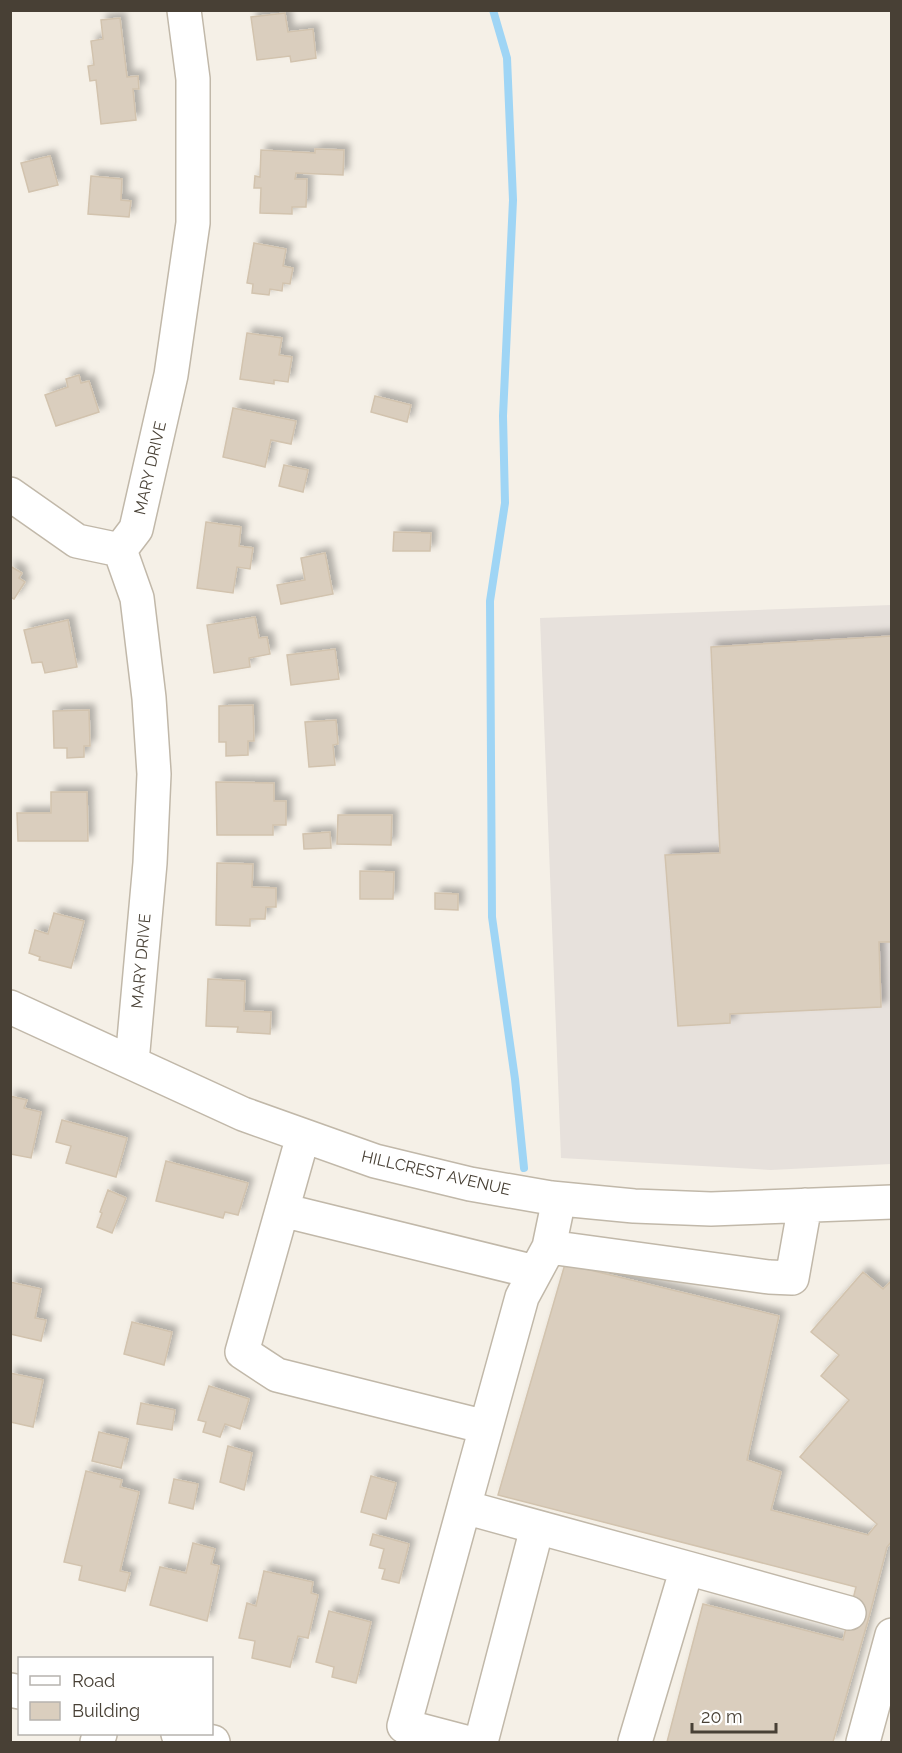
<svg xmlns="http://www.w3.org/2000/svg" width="902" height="1753" viewBox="0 0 902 1753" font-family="Raleway,sans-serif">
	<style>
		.industrial { fill: #e7e1dc }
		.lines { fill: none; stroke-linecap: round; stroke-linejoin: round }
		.stream { stroke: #9fd5f5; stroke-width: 8 }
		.building { fill: #dacebe; stroke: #d2c3ae; stroke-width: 1.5; filter: url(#shadow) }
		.minor-casing { stroke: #c1b8a9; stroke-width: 36 }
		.minor { stroke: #fff; stroke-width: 33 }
		.labels { text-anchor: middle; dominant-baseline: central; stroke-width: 4.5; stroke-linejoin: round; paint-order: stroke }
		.street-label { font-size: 16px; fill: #484035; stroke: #fff }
	</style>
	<defs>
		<filter id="shadow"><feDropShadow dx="5.5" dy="-5.5" stdDeviation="3" flood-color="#0004"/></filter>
	</defs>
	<rect width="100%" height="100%" fill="#f5f0e7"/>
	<path class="industrial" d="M 891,605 L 891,1164 L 771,1170 L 561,1158 L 540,618 Z"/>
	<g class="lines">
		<path class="stream" d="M 493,10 L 507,58 L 513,200 L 503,416 L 505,503 L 490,601 L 492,917 L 515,1079 L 524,1168"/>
	</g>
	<path class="building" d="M 285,13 L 288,32 L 313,29 L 316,58 L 291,62 L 290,56 L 257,60 L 251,17 Z
		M 120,18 L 127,77 L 138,76 L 139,89 L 133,89 L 136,120 L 101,124 L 96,80 L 90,81 L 88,66 L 94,65 L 91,41 L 103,39 L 101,20 Z
		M 315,149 L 344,150 L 343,175 L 296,173 L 295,179 L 307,179 L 306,207 L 292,207 L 292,214 L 260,213 L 261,188 L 254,188 L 255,176 L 260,177 L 261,150 L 315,153 Z
		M 50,156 L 58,185 L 29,192 L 21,163 Z
		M 91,176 L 122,179 L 121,200 L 131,201 L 129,217 L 88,214 Z
		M 254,243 L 286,249 L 283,266 L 293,268 L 290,284 L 283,283 L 282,291 L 270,289 L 269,295 L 252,293 L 253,284 L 247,283 Z
		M 247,333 L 282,338 L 279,355 L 292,357 L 288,382 L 274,380 L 274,384 L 240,379 Z
		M 79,375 L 81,383 L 89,381 L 99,412 L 56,426 L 45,395 L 68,387 L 66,379 Z
		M 375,396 L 411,405 L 407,422 L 371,412 Z
		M 233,408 L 296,421 L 291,444 L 271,440 L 265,467 L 223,457 Z
		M 284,465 L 308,470 L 303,492 L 279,486 Z
		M 206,522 L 241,527 L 239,546 L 253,548 L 250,569 L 237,567 L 233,593 L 197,588 Z
		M 394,532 L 431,533 L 430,551 L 393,551 Z
		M 325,553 L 333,594 L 281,604 L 277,585 L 305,580 L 301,558 Z
		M 10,566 L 22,573 L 19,578 L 25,582 L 14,599 L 10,597 Z
		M 255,617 L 259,638 L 267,637 L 270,654 L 249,658 L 250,667 L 214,673 L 207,625 Z
		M 68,620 L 77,667 L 45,673 L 42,662 L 32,663 L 24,630 Z
		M 892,636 L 892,942 L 879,942 L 881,1007 L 730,1014 L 730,1023 L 678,1026 L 665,855 L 720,853 L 711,647 Z
		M 335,649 L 339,679 L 291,685 L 287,655 Z
		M 253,705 L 254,741 L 248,741 L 248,755 L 226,756 L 226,742 L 219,742 L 219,706 Z
		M 89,710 L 90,746 L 84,746 L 84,757 L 67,758 L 67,748 L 54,748 L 53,711 Z
		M 336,720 L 338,744 L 333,745 L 335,765 L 309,767 L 305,722 Z
		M 216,782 L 274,783 L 274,801 L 286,801 L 286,825 L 273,825 L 273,835 L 217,835 Z
		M 51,792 L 87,792 L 88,841 L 18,841 L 17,813 L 51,813 Z
		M 338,815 L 392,815 L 391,845 L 337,844 Z
		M 330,832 L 331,848 L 304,849 L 303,834 Z
		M 217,863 L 253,864 L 252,887 L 276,888 L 276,907 L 266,907 L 265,919 L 250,919 L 250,926 L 216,925 Z
		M 360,871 L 394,872 L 393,899 L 360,899 Z
		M 435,893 L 458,894 L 458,910 L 435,909 Z
		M 54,913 L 84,921 L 71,968 L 39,960 L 40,957 L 29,953 L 35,930 L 48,934 Z
		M 208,979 L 245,981 L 244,1011 L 271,1012 L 270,1034 L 237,1032 L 238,1027 L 206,1026 Z
		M 10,1096 L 27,1100 L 24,1108 L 41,1112 L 31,1158 L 10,1154 Z
		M 62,1120 L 127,1138 L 116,1177 L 66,1163 L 71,1146 L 56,1142 Z
		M 166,1161 L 248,1183 L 238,1215 L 225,1212 L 223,1218 L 156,1201 Z
		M 108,1190 L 126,1198 L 112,1233 L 97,1227 L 102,1213 L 100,1212 Z
		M 565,1264 L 779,1316 L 747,1460 L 781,1472 L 771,1510 L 868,1535 L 877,1524 L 800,1457 L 849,1400 L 821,1376 L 839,1355 L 811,1332 L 863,1272 L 883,1289 L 892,1280 L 892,1541 L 887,1547 L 869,1617 L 833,1742 L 667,1742 L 703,1604 L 843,1640 L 856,1587 L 498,1495 Z
		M 10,1282 L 41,1289 L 35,1318 L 46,1320 L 41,1341 L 10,1334 Z
		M 132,1322 L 172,1332 L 164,1365 L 124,1354 Z
		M 10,1373 L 43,1380 L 33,1427 L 10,1422 Z
		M 209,1386 L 249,1399 L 240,1429 L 225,1424 L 220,1437 L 203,1432 L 206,1422 L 198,1420 Z
		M 141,1403 L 175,1410 L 172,1430 L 137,1424 Z
		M 99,1432 L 128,1439 L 121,1468 L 92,1461 Z
		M 228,1446 L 252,1453 L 244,1490 L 220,1482 Z
		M 86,1471 L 122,1480 L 120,1487 L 139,1492 L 120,1571 L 130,1573 L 125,1591 L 79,1580 L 82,1566 L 64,1562 Z
		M 371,1476 L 396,1483 L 386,1519 L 361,1512 Z
		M 174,1479 L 198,1484 L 193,1509 L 169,1503 Z
		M 373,1534 L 409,1544 L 399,1583 L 382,1579 L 385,1569 L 379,1568 L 384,1549 L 370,1545 Z
		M 193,1543 L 215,1549 L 211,1564 L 219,1566 L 207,1621 L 150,1605 L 160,1567 L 186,1573 Z
		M 264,1571 L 313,1582 L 311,1593 L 318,1595 L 308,1638 L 298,1636 L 290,1667 L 252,1658 L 255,1641 L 239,1638 L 247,1603 L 256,1606 Z
		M 329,1611 L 371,1622 L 356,1683 L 332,1677 L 334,1667 L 316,1662 Z"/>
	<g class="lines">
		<defs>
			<path id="minor" d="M 10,494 L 77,541 L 120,550
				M 120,550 L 136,529 L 171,375 L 193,223 L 193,79 L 184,10
				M 120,550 L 137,598 L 149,698 L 154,774 L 150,863 L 132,1062
				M 10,1007 L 243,1114 L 375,1161 L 470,1184 L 551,1198 L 634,1206 L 711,1209 L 892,1202
				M 303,1136 L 242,1352 L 277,1375 L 486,1427
				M 559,1199 L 549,1247 L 769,1277 L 792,1278 L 805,1205
				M 282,1210 L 535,1272
				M 464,1507 L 522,1297 L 549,1247
				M 10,1690 L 20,1692
				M 178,1734 L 213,1742
				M 97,1742 L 100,1734
				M 465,1742 L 404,1726 L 464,1507 L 687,1568
				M 481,1742 L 537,1528
				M 635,1742 L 687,1568 L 849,1613
				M 863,1742 L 892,1635"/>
		</defs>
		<use href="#minor" class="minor-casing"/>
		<use href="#minor" class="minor"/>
	</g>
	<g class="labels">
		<g class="street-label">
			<text transform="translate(150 468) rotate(-77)">MARY DRIVE</text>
			<text transform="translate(141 961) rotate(-85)">MARY DRIVE</text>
			<text transform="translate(436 1173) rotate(13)">HILLCREST AVENUE</text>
		</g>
	</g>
	<rect width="902" height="1753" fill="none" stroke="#484035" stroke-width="24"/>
	<rect x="18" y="1657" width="195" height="78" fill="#ffffff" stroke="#b6b3ae" stroke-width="1.5"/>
	<rect x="30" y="1676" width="30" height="9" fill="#ffffff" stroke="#b6b3ae" stroke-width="1.5"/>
	<text x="72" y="1687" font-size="18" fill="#484035">Road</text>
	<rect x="30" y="1702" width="30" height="18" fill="#dacebe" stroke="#b6b3ae" stroke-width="1.5"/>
	<text x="72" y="1717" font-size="18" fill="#484035">Building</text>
	<path d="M692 1723v9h84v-9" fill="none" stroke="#484035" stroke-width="3"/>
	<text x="701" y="1723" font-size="18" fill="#484035" stroke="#ffffff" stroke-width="4.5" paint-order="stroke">20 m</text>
</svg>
